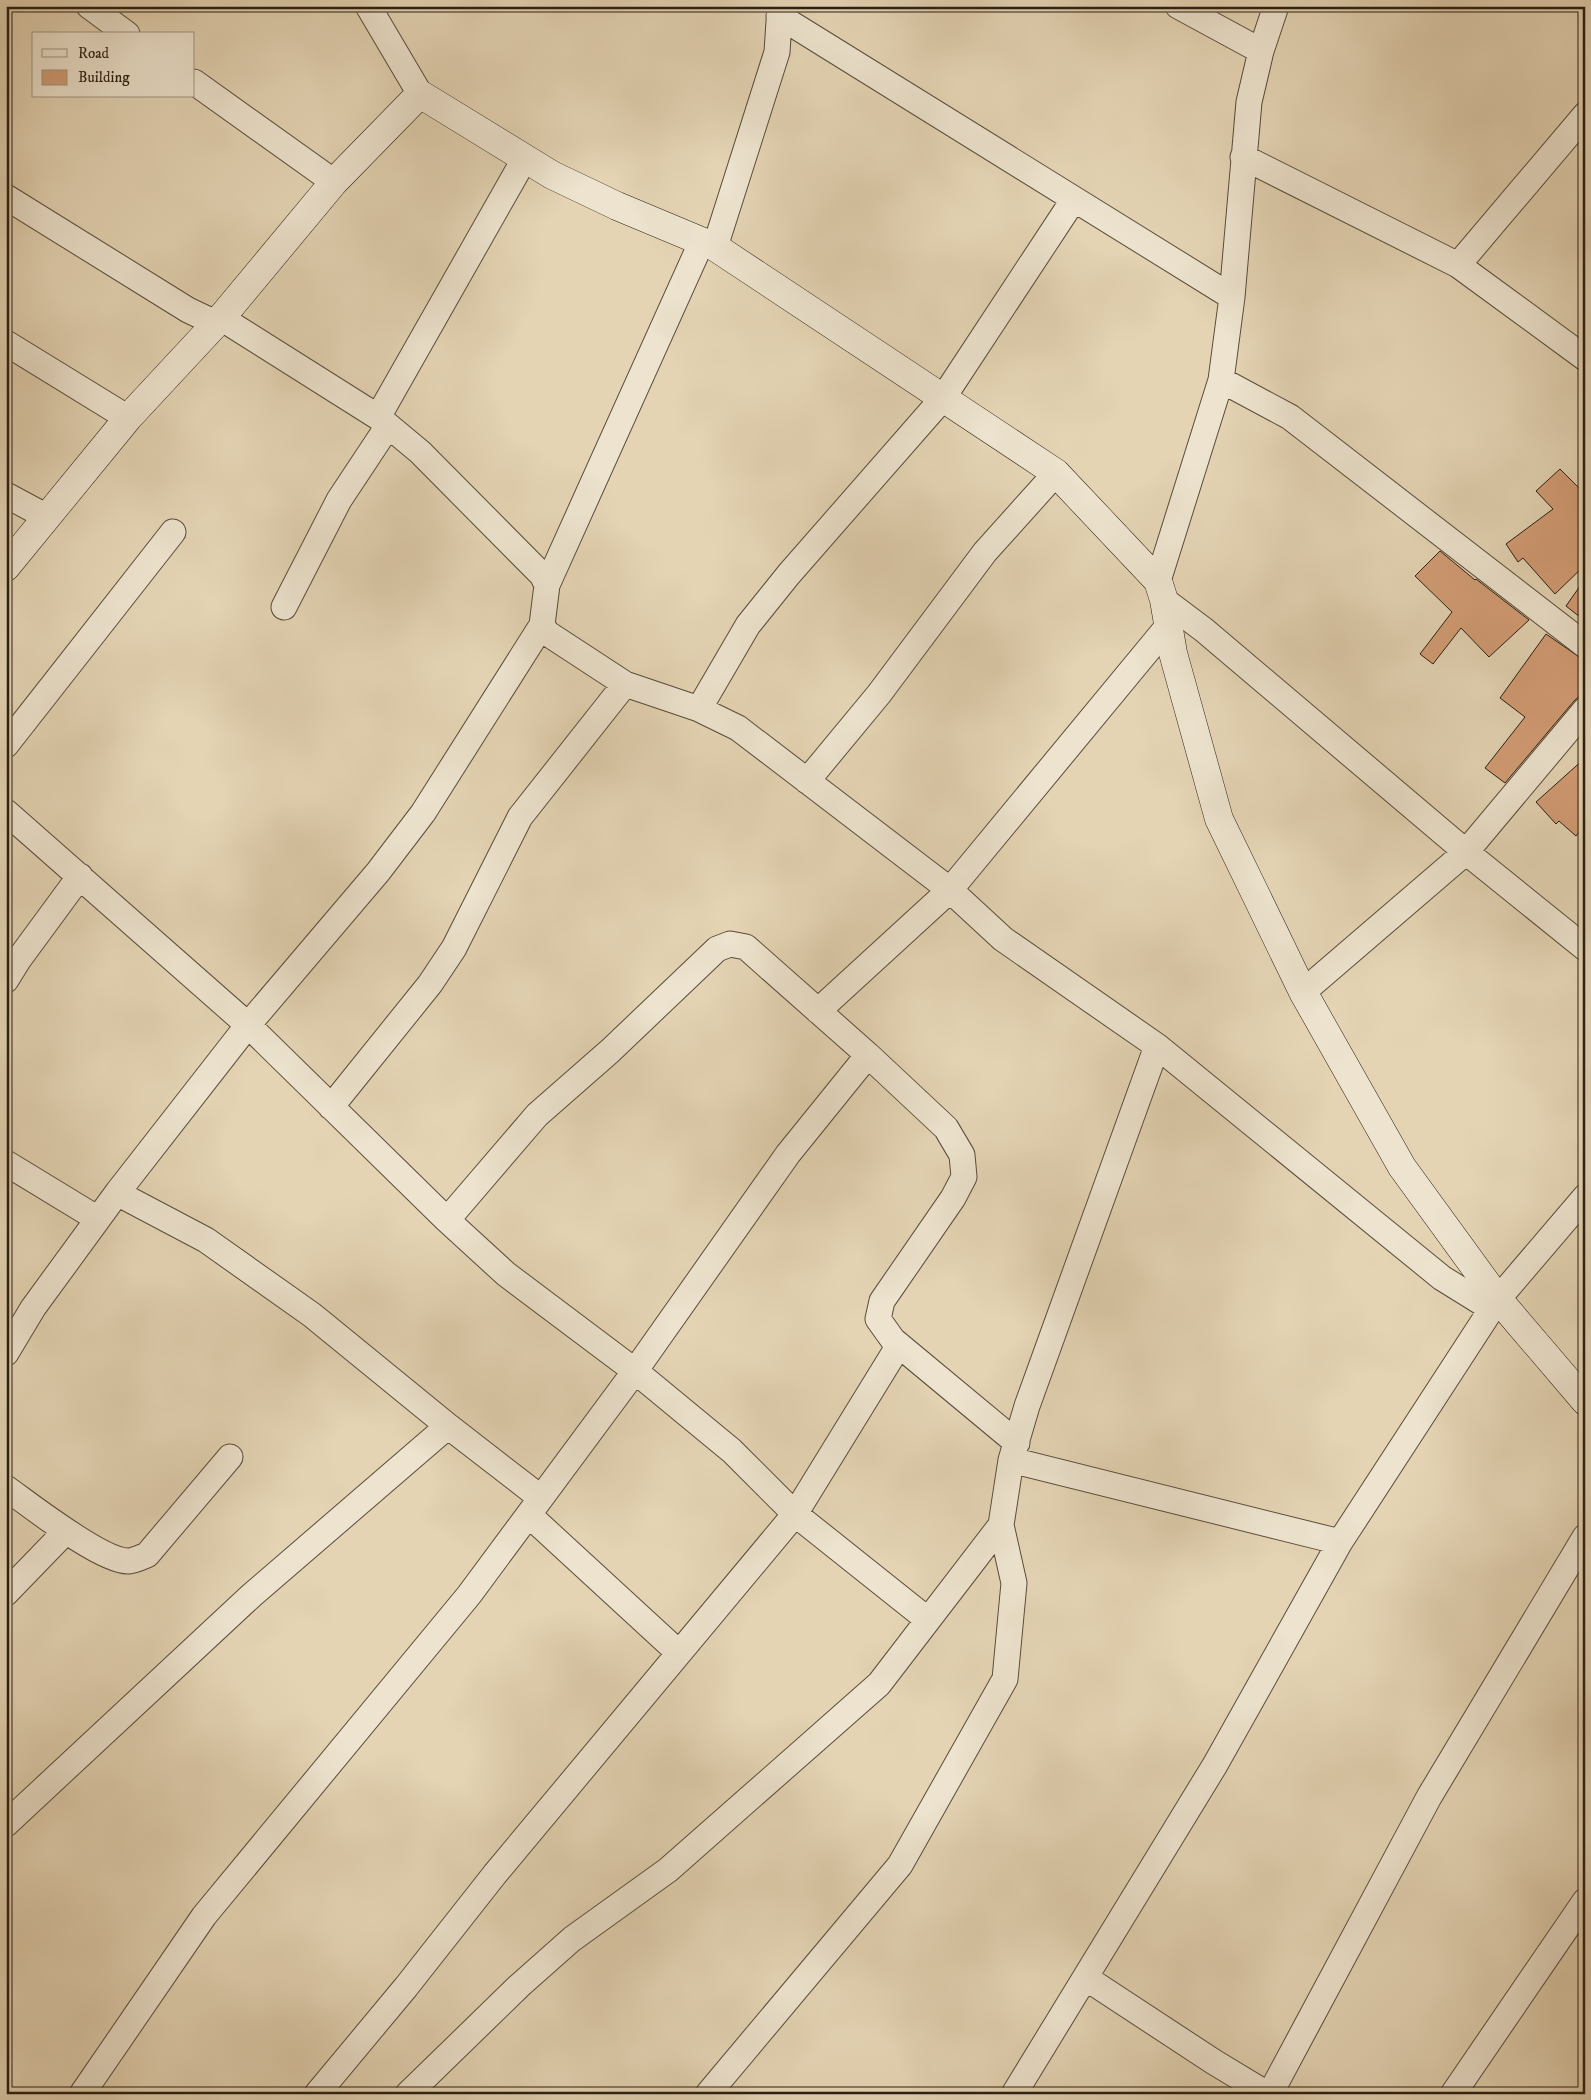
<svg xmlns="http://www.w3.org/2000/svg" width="1591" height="2100" viewBox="0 0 1591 2100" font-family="'IM FELL DW Pica',serif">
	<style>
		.building { fill: #d39d76; stroke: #2a1f12 }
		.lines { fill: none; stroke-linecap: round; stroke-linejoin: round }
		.street-casing { stroke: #584c3a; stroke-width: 27 }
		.secondary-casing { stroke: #2a1f12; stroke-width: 29 }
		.street { stroke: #ede3ce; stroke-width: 25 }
		.secondary { stroke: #ede3ce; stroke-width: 28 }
	</style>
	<rect width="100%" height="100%" fill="#e4d4b4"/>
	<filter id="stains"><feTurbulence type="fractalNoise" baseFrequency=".004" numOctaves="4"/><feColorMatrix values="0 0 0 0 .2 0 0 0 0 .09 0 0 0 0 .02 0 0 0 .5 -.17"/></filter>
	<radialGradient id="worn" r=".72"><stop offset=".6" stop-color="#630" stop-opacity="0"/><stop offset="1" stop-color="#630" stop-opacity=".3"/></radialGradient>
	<path class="building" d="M 1560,469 L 1585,494 L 1585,565 L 1555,594 L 1523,558 L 1518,562 L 1506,544 L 1553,509 L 1536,491 Z
		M 1440,551 L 1475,580 L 1476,579 L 1529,620 L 1489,657 L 1461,628 L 1433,664 L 1420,654 L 1452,612 L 1415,576 Z
		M 1585,579 L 1585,621 L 1566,606 Z
		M 1546,634 L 1585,661 L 1585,691 L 1574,701 L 1505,783 L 1485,768 L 1525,717 L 1500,698 Z
		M 1585,758 L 1585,825 L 1576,836 L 1559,821 L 1556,824 L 1536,802 Z"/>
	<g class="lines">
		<defs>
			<path id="street" d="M 89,6 L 127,34
				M 368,6 L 420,94
				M 1178,6 L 1261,51
				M 779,16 L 1232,297
				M 194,82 L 334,182
				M 1243,157 L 1458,265 L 1585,358
				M 6,197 L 188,310 L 209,320 L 221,318 L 378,417 L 420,452 L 542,575 L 547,585 L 542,625 L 547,633 L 625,684 L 699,709 L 738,728 L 950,890 L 1003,939 L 1157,1046 L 1442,1278 L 1492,1309
				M 715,247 L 777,52 L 780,6
				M 1458,265 L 1585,115
				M 6,343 L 128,418
				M 1221,380 L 1290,417 L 1585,645
				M 378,417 L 525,158
				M 6,495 L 47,517
				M 1158,581 L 1221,380 L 1232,297 L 1249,102 L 1261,51 L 1276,6
				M 547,585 L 702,241
				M 1164,600 L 1204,630 L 1466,852 L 1585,948
				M 284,607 L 339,500 L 388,426
				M 699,709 L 748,625 L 789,574 L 943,398 L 1074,199
				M 6,745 L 173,532
				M 807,781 L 879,694 L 985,552 L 1056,473
				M 6,812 L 248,1025 L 447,1220 L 506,1274 L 635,1371 L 732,1451 L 795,1514 L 928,1620
				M 6,980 L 19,959 L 80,876
				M 1303,992 L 1466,852 L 1585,710
				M 818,1011 L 950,890 L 1168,626
				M 331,1107 L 430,984 L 454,948 L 520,817 L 625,684
				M 6,1163 L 98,1219
				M 117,1193 L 206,1240 L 312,1315 L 448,1426 L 541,1498
				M 447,1220 L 537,1115 L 610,1051 L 717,949 L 730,944 L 746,947 L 868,1055 L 946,1128 L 962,1155 L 964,1177 L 953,1198 L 882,1301 L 878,1319 L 893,1340 L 1017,1443
				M 6,1353 L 33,1308 L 117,1193 L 248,1025 L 378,872 L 423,813 L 542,625
				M 1011,1460 L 1340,1542
				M 6,1488 C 30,1505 101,1561 128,1561 C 134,1561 141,1557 147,1555 L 230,1457
				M 529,1515 L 679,1653
				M 6,1593 L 66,1531
				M 6,1824 L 252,1595 L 448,1426
				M 1086,1978 L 1214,2062 L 1267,2094
				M 82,2094 L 204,1916 L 469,1595 L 635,1371 L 788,1154 L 868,1055
				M 317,2094 L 406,1987 L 495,1874 L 795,1514 L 899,1345
				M 408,2094 L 519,1986 L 572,1939 L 668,1870 L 879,1684 L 1001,1525
				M 708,2094 L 900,1865 L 1005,1679 L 1014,1583 L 1001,1525 L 1011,1460 L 1027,1406 L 1157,1046
				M 1014,2094 L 1215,1765 L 1340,1542 L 1498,1299 L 1585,1197
				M 1270,2094 L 1429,1797 L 1585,1537
				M 1453,2094 L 1585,1901"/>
			<path id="secondary" d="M 6,567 L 128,418 L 221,318 L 334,182 L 420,94 L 552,175 L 617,206 L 715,247 L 1056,473 L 1158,581 L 1164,600 L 1173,653 L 1219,819 L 1303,992 L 1402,1167 L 1498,1299 L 1585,1401"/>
		</defs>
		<use href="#street" class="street-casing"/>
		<use href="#secondary" class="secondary-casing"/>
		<use href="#street" class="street"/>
		<use href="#secondary" class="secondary"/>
	</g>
	<rect width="1591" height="2100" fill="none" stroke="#e4d4b4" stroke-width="25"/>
	<rect x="8" y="8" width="1576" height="2085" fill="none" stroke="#2a1f12" stroke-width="2.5"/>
	<rect x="12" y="12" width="1566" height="2075" fill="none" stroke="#2a1f12"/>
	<rect x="32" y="32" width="162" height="65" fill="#ede3ce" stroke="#9f9583"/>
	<rect x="42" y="49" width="25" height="8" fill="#ede3ce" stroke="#9f9583"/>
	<text x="78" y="58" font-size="15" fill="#2a1f12">Road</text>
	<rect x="42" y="70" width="25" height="15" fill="#d39d76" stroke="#9f9583"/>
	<text x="78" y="82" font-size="15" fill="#2a1f12">Building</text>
	<rect width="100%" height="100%" filter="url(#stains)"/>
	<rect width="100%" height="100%" fill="url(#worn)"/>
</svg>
